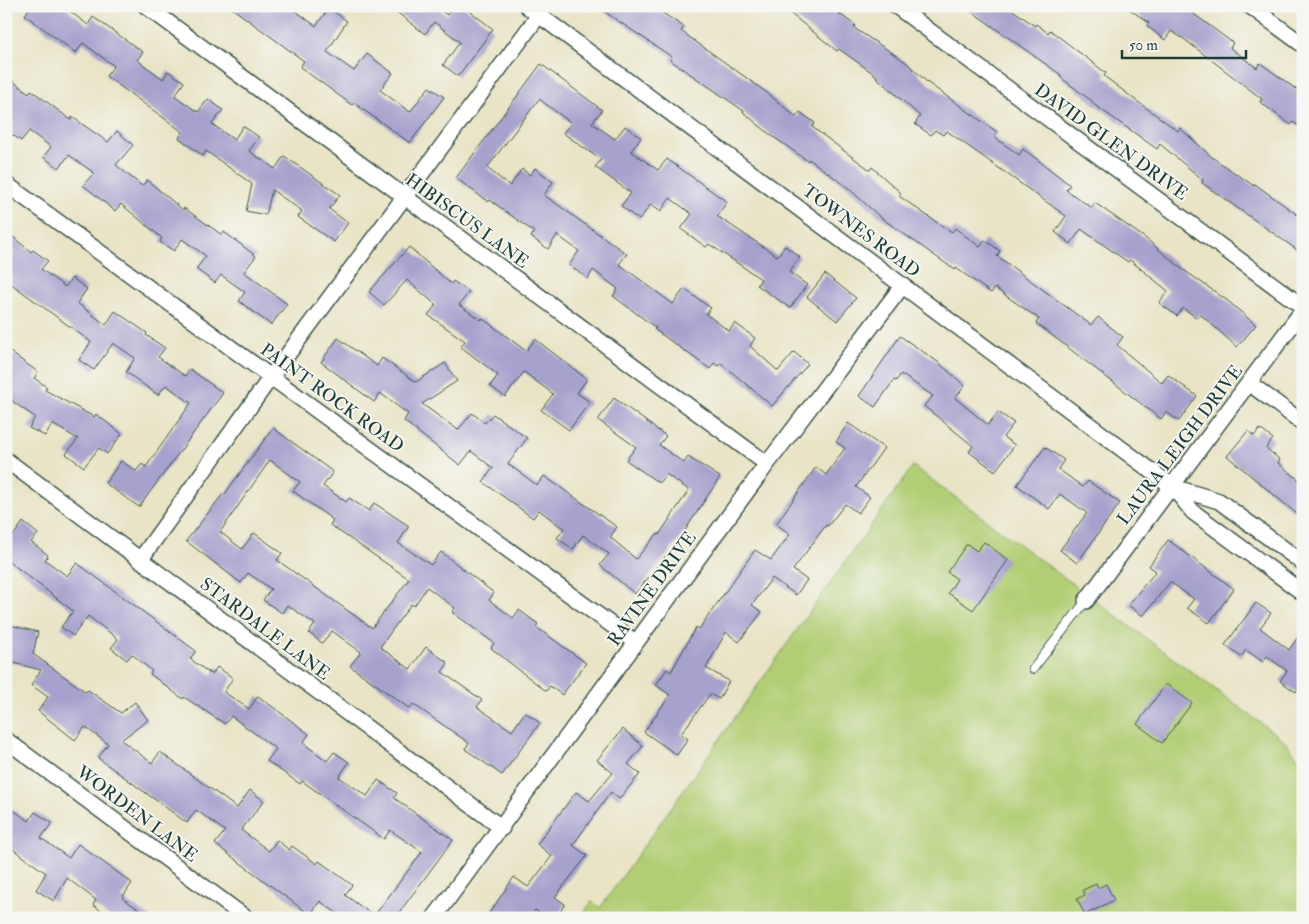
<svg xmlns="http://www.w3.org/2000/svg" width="1309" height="924" viewBox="0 0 1309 924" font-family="'IM FELL Double Pica',serif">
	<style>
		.green { fill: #b2ce74; stroke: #688654 }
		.building { fill: #a7a1cd; fill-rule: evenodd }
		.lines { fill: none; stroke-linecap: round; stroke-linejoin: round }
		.lane-casing { stroke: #3d564a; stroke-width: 10 }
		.street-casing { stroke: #3d564a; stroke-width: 18 }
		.lane { stroke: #fff; stroke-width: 8 }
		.street { stroke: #fff; stroke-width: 15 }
		.labels { text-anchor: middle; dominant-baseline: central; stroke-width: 4; stroke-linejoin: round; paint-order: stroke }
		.street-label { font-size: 18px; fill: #1f3d34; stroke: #f6f6f2 }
	</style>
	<rect width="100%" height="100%" fill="#f6f6f2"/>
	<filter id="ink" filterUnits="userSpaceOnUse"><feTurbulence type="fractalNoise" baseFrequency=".02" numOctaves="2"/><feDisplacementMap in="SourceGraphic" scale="10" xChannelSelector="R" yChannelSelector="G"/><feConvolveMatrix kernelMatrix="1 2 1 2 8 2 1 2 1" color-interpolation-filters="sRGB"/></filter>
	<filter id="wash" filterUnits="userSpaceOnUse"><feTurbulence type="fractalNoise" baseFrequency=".0096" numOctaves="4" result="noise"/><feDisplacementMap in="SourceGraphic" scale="20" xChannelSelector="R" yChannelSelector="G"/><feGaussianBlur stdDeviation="1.12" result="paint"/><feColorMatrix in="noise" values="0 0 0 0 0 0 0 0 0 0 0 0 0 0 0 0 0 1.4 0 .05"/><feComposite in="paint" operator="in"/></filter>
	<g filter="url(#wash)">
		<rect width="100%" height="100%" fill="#e9e4c6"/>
		<path class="green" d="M 913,466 L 1285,741 L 1303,765 L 1303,918 L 580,918 L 592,901 L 600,908 Z"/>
		<g id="blocks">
			<path class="building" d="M 31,6 L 63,6 L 88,25 L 93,17 L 143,52 L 137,60 L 163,79 L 168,71 L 184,82 L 175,96 L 198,112 L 208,99 L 223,110 L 212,124 L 234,140 L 243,126 L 259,137 L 249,151 L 275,169 L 284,156 L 340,195 L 329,209 L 348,223 L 334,242 L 298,217 L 302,211 L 272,190 L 266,215 L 246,211 L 252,184 L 206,151 L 203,156 L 179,138 L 183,132 L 106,76 L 114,66 L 83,43 L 76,53 L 25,15 Z
				M 229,6 L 289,6 L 316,26 L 329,8 L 347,21 L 327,52 L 354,71 L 367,54 L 393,73 L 380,90 L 410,112 L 429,87 L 444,97 L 410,143 L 354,103 L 352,105 L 300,67 L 304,61 Z
				M 389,6 L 435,6 L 447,15 L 454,6 L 463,6 L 493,29 L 458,76 L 443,65 L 460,42 L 434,22 L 425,34 Z
				M 596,6 L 652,6 L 684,27 L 681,31 L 766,92 L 796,117 L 800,112 L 815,123 L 812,127 L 870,170 L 872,167 L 901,193 L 899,196 L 939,224 L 952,232 L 955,228 L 980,247 L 985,240 L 1000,251 L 997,256 L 1091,325 L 1098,317 L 1123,337 L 1117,345 L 1162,383 L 1168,375 L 1197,396 L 1179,421 L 1166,412 L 1161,419 L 1036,323 L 1039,319 L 995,288 L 991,293 L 956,268 L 955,270 L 880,217 L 846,186 L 809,159 L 808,161 L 772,136 L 743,112 L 744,111 L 670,60 L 672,57 Z
				M 781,6 L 829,6 L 856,26 L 854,28 L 906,62 L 928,83 L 997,132 L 994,137 L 1019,155 L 1023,149 L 1038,160 L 1070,185 L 1066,190 L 1092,208 L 1095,203 L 1145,238 L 1181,268 L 1228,301 L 1256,325 L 1237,347 L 1200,314 L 1197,318 L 1183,308 L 1177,316 L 1159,303 L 1168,291 L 1130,260 L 1128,262 L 1081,229 L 1071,244 L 1055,232 L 1066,216 L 947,131 L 943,135 L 935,130 L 931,135 L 915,124 L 920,116 L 876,77 L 877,76 L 839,49 L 837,51 Z
				M 964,6 L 1007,6 L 1035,26 L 1036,24 L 1048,33 L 1050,30 L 1106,73 L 1104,76 L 1138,102 L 1178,131 L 1180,128 L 1213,158 L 1254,186 L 1255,184 L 1303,219 L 1303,254 L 1202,183 L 1203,180 L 1160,144 L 1157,149 L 1092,103 L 1093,102 L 1060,77 L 1061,75 Z
				M 1125,6 L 1183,6 L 1233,43 L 1230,48 L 1257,68 L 1260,63 L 1303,94 L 1303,129 L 1293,122 L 1291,125 L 1260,102 L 1262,99 L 1184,39 L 1171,31 L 1165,40 L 1147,26 L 1149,23 Z
				M 541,64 L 602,110 L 592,123 L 615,139 L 625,126 L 641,138 L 631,151 L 658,170 L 667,159 L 727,202 L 717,216 L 777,256 L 785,246 L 800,257 L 789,272 L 807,285 L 790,308 L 757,285 L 761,279 L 709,244 L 706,247 L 681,229 L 692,214 L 670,198 L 661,211 L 651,204 L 639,220 L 621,206 L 631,193 L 595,167 L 601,160 L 563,133 L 571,123 L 539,99 L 487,168 L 510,186 L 522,169 L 530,175 L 535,168 L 553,182 L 544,195 L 627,254 L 619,264 L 673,304 L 684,289 L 711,308 L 706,314 L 729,331 L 735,323 L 755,338 L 750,346 L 778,371 L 794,352 L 808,364 L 772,406 L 721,363 L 718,366 L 714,363 L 710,369 L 654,329 L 656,328 L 613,296 L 618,289 L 593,270 L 588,279 L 569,265 L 579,251 L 557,235 L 548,249 L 531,237 L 534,232 L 490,200 L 488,202 L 456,178 Z
				M 6,76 L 29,93 L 31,90 L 71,120 L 72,117 L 108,142 L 117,131 L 133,145 L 116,165 L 142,186 L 147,180 L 183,210 L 184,208 L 222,235 L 224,232 L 256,256 L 244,272 L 287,304 L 271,325 L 239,301 L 245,292 L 221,275 L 215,283 L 196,269 L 206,256 L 182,239 L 174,251 L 160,242 L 162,238 L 121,204 L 115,211 L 83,185 L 94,173 L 69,155 L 59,168 L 43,157 L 51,147 L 29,131 L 21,141 L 6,130 L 6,124 L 14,114 L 6,108 Z
				M 6,231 L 31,252 L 33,250 L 48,261 L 41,269 L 65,287 L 72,278 L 87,289 L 77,303 L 106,325 L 115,311 L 147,333 L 146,335 L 165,348 L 158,357 L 185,376 L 190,369 L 223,393 L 139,507 L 105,483 L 121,461 L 136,471 L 142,464 L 146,467 L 191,403 L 166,385 L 158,395 L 126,372 L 135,358 L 113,343 L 94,370 L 79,360 L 91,342 L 6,280 Z
				M 409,247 L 451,284 L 453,281 L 469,292 L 459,305 L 481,320 L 482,318 L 526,351 L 535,339 L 587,379 L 577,393 L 590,402 L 569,430 L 541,410 L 553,394 L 524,372 L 505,397 L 490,386 L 498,375 L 461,347 L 465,341 L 428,315 L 436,305 L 407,280 L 384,305 L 369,292 Z
				M 825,274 L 856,298 L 837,321 L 807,297 Z
				M 900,336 L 938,362 L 965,386 L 955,398 L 988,425 L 998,412 L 1014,423 L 1003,437 L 1015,445 L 995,471 L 969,452 L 973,446 L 924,406 L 933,396 L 901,374 L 896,381 L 894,380 L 875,407 L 859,396 Z
				M 338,338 L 377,366 L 382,358 L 416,382 L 445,363 L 457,381 L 422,404 L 458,430 L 472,413 L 485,423 L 493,414 L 527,438 L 508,464 L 537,485 L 544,476 L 617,527 L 610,537 L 636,559 L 657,534 L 659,535 L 689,490 L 666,474 L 659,483 L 626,460 L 636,447 L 598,420 L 614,398 L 666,436 L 659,445 L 684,463 L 688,457 L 720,477 L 678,541 L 635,594 L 600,565 L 609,554 L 583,535 L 573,549 L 557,538 L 564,529 L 539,510 L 533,518 L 483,482 L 493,468 L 471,451 L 460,465 L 404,421 L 408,414 L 380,393 L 374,402 L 321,362 Z
				M 6,349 L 38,372 L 34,378 L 47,387 L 45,390 L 94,417 L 96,414 L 122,434 L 107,454 L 99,448 L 84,467 L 66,454 L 78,439 L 52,424 L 45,436 L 29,428 L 35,417 L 6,397 Z
				M 848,423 L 884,448 L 856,487 L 870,497 L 858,513 L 845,504 L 828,526 L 826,525 L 793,570 L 807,580 L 796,595 L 772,578 L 752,605 L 762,612 L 739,642 L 726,632 L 706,668 L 729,681 L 719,699 L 710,694 L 681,734 L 688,739 L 677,755 L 644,732 L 670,695 L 656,685 L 667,669 L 671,672 L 696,627 L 699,629 L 755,550 L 771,560 L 790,534 L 776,524 L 816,467 L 826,475 L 845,448 L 836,442 Z
				M 273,428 L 333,472 L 323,486 L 346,502 L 349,498 L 369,511 L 374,503 L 409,526 L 398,543 L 431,565 L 441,552 L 494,593 L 489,600 L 513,618 L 519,610 L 538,624 L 536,627 L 586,663 L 562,695 L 550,686 L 546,691 L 491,648 L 494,643 L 452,612 L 455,608 L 427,587 L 414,606 L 411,604 L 380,647 L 410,669 L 426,647 L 448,663 L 442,672 L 482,700 L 477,707 L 512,731 L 525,712 L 540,723 L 502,775 L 465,749 L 469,743 L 413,704 L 410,709 L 350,666 L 361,652 L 332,631 L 322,643 L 309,633 L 315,624 L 287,605 L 282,613 L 263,600 L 271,589 L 248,573 L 241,583 L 186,541 L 223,494 L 224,495 ZM 270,460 L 300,482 L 293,491 L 333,520 L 330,525 L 409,579 L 372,628 L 277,560 L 282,553 L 254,533 L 242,549 L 220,532 Z
				M 1260,429 L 1273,439 L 1266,448 L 1280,460 L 1278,463 L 1303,483 L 1303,519 L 1227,456 L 1248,431 L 1254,436 Z
				M 1045,447 L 1064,460 L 1058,469 L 1083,487 L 1088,481 L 1120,503 L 1077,563 L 1060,550 L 1087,513 L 1060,494 L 1049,509 L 1017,485 Z
				M 23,522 L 38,534 L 31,542 L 48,555 L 45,560 L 67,576 L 77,563 L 196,651 L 190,659 L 212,675 L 217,667 L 233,678 L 224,692 L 249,709 L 258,696 L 309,734 L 303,743 L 327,761 L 334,752 L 349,762 L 339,777 L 367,796 L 378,780 L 397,793 L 394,798 L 453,840 L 395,918 L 343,918 L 320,901 L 310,915 L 215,844 L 225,831 L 196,810 L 187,823 L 98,758 L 108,744 L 85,727 L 75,740 L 38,711 L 48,697 L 31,685 L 41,670 L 6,661 L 6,624 L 38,632 L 33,654 L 86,692 L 88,690 L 121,713 L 135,702 L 148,720 L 121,740 L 152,763 L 160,752 L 237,808 L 250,790 L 264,801 L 241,830 L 269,851 L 277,840 L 289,850 L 292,846 L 317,864 L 319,861 L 352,885 L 345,895 L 374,916 L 422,852 L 390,830 L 384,839 L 302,781 L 300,784 L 267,761 L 276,749 L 231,716 L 225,724 L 184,697 L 183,699 L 150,674 L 152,671 L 132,654 L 127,660 L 111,648 L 118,639 L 88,616 L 73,636 L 61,627 L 73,611 L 6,559 L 6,531 L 13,536 Z
				M 1168,540 L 1234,589 L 1209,623 L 1187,608 L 1194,599 L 1170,582 L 1143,616 L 1128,605 L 1156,571 L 1149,566 Z
				M 984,542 L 1008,560 L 973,610 L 948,593 L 957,579 L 947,572 L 967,544 L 977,551 Z
				M 1256,603 L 1271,613 L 1260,628 L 1289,650 L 1303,630 L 1303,683 L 1296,692 L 1280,681 L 1287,671 L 1267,656 L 1263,662 L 1246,650 L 1241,657 L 1225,645 Z
				M 1166,684 L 1192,703 L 1162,743 L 1137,724 Z
				M 623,729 L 643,746 L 628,764 L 640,774 L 619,799 L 611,792 L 573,845 L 587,856 L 555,897 L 565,904 L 556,918 L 547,918 L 535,910 L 530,917 L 523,913 L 519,918 L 486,918 L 514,877 L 528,887 L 552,856 L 537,844 L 576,792 L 589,801 L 613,773 L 597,760 Z
				M 6,805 L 29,821 L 35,812 L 52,823 L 41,838 L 69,858 L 78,844 L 132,883 L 122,898 L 152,918 L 111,918 L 93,905 L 96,900 L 67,878 L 54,901 L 36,890 L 46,873 L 6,844 Z
				M 1096,884 L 1098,888 L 1106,884 L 1114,900 L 1085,915 L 1077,899 L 1085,895 L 1083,890 Z"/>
		</g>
	</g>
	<g filter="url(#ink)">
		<use href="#blocks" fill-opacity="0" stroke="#3d564a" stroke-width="1"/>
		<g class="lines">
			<defs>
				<path id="lane" d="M 1033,669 L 1086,601"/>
				<path id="street" d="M 146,6 L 767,464
					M 527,6 L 1173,487 L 1193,512 L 1303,593
					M 896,6 L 1303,307
					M 1250,6 L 1303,45
					M 6,184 L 635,642
					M 1249,383 L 1303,423
					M 6,460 L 502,828
					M 1173,487 L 1219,501 L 1303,563
					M 140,560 L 271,377 L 539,15
					M 1086,601 L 1303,310
					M 6,740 L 246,918
					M 434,918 L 767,464 L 903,285"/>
			</defs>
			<use href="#lane" class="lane-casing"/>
			<use href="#street" class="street-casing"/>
			<use href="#lane" class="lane"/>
			<use href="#street" class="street"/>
		</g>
	</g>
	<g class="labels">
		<g class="street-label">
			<text transform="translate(1111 142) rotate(36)">DAVID GLEN DRIVE</text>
			<text transform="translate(467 221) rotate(36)">HIBISCUS LANE</text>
			<text transform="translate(861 231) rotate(37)">TOWNES ROAD</text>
			<text transform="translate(332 398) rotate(36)">PAINT ROCK ROAD</text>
			<text transform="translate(1180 445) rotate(-53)">LAURA LEIGH DRIVE</text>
			<text transform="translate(652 589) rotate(-54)">RAVINE DRIVE</text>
			<text transform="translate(265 629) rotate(37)">STARDALE LANE</text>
			<text transform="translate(137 814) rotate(37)">WORDEN LANE</text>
		</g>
	</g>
	<rect width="1309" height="924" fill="none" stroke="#f6f6f2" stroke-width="25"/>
	<path d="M1122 50v8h124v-8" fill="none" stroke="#1f3d34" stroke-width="2.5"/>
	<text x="1129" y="50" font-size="15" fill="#1f3d34" stroke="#f6f6f2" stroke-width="4" paint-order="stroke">50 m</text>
</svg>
